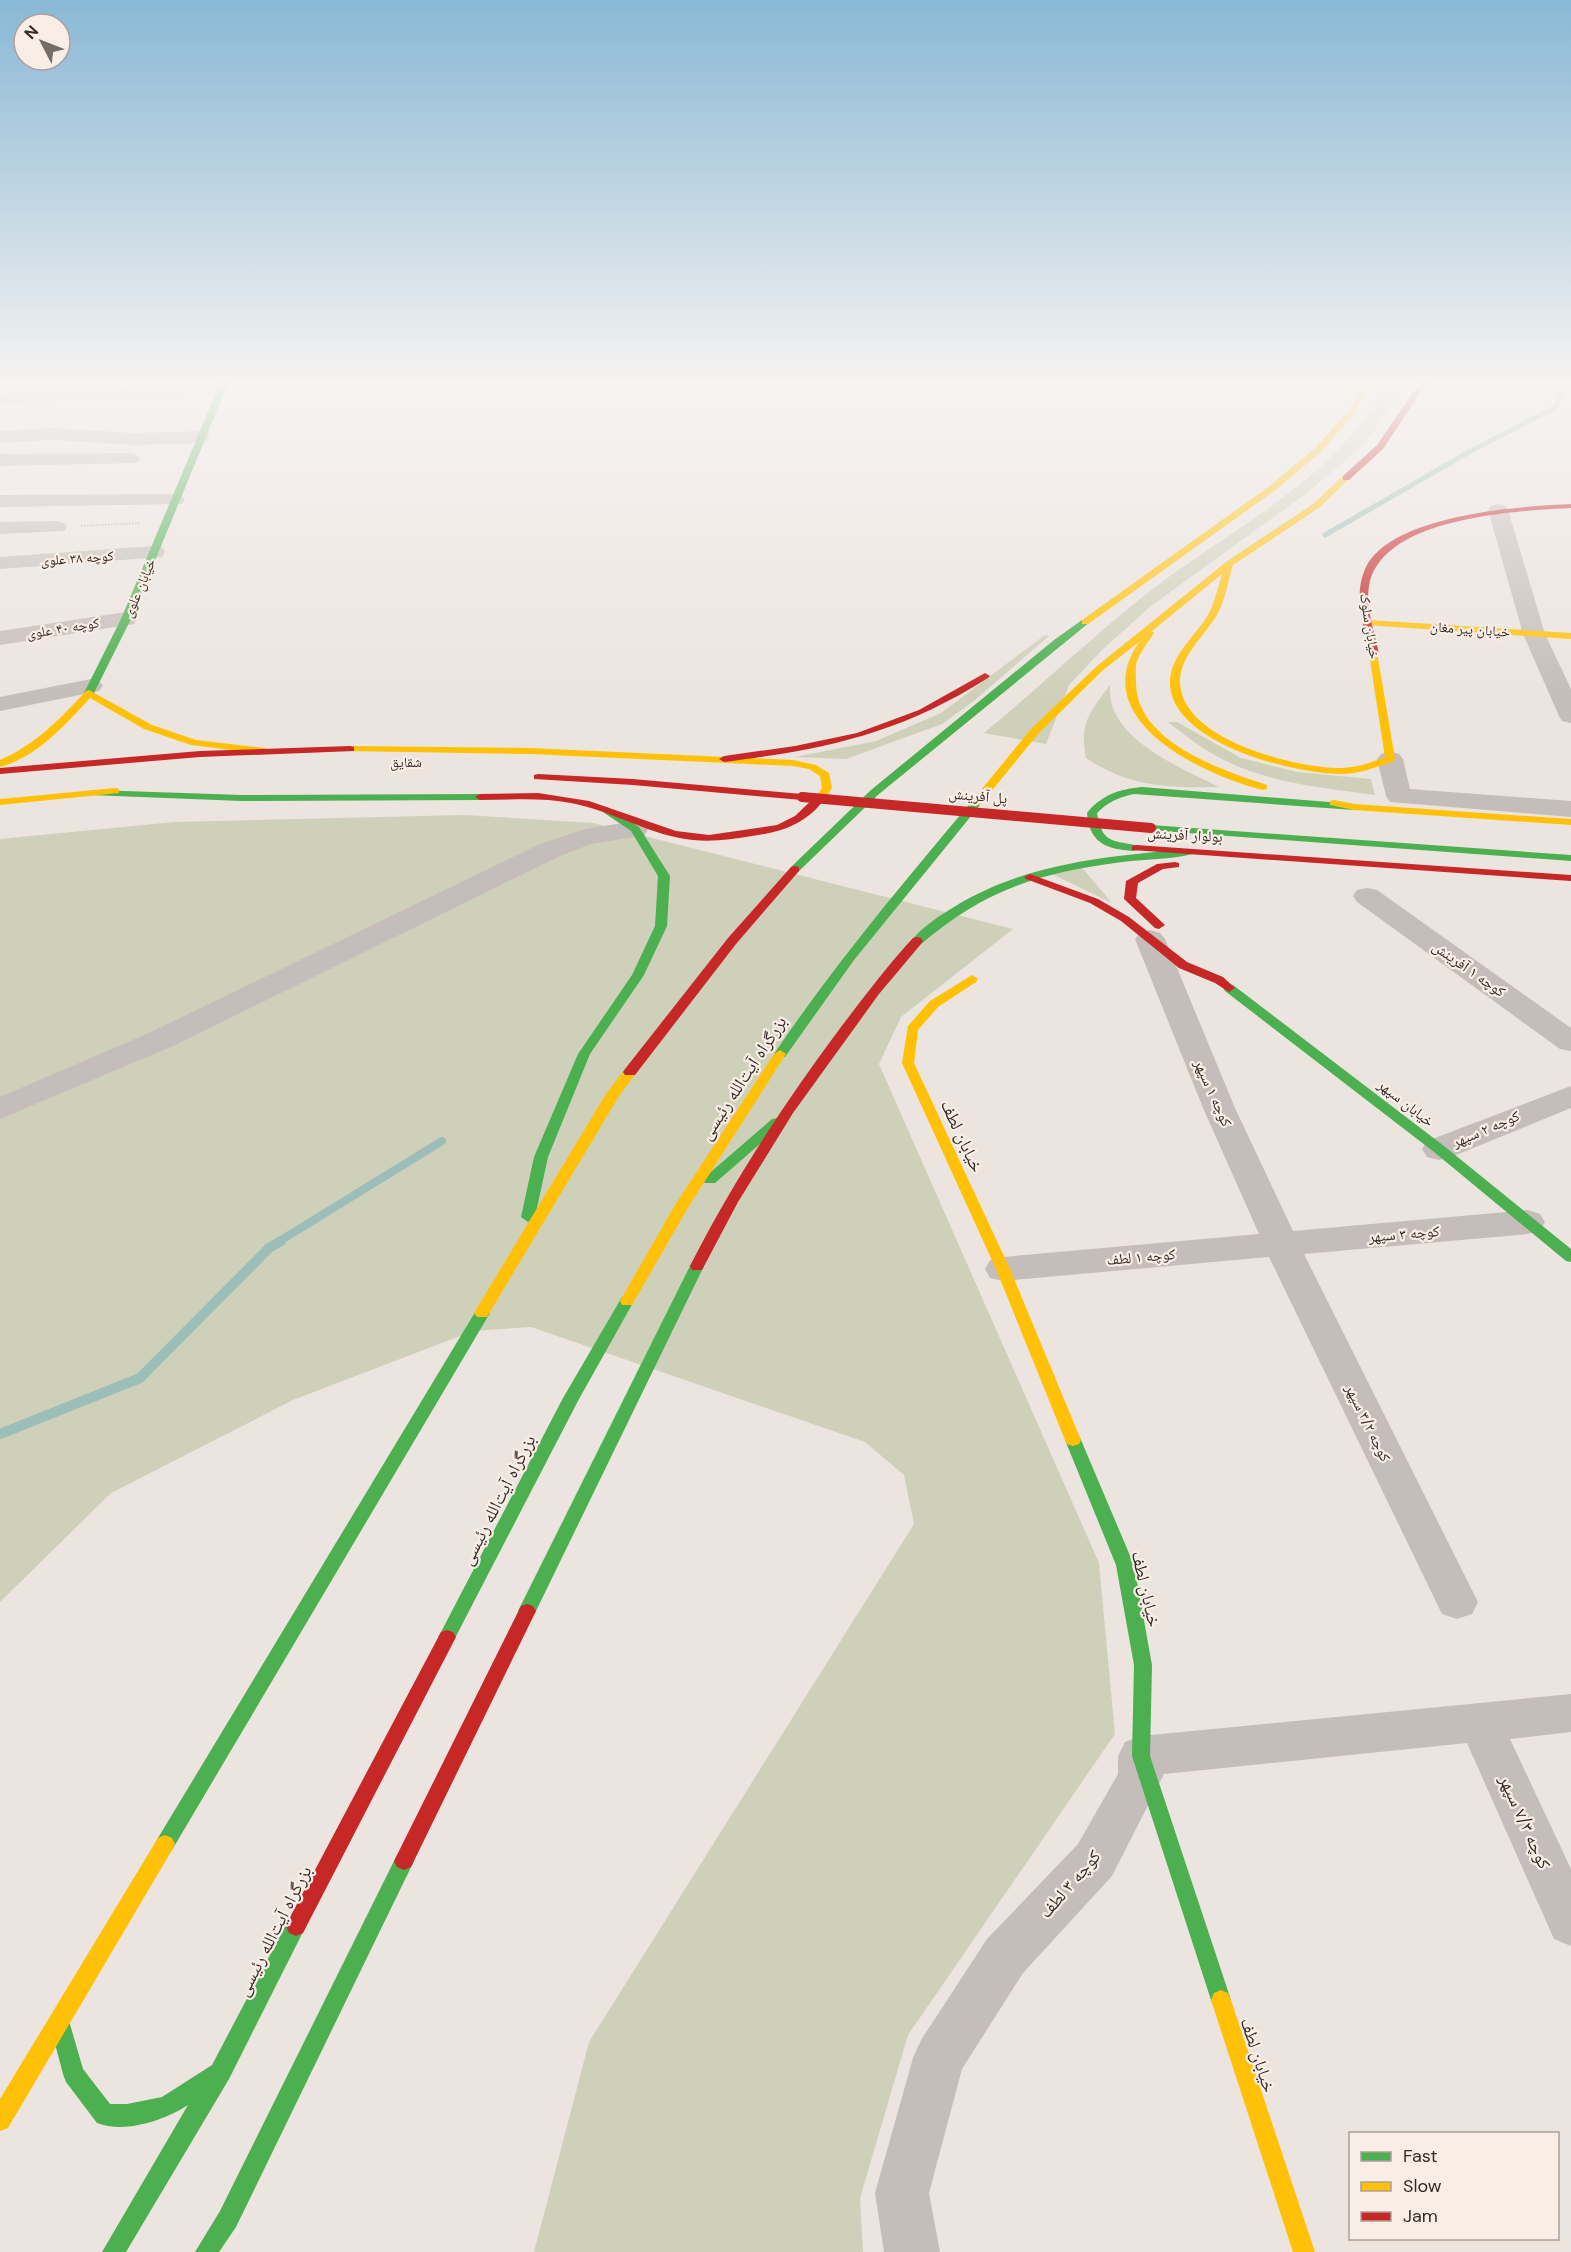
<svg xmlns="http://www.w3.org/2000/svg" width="1571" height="2252" viewBox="0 0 1571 2252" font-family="'DM Sans','Noto Naskh Arabic',sans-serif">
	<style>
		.green { fill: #cfd0ba }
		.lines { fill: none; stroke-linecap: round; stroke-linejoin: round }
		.stream-far2 { stroke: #9cbeb9; stroke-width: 5 }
		.stream-far1 { stroke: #9cbeb9; stroke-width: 8 }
		.stream { stroke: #9cbeb9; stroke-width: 10 }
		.path { stroke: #beb5b1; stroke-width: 2; stroke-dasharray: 1.5 1.5; stroke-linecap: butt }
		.street { fill: #c5bdb9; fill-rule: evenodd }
		.fast { fill: #4caf50; fill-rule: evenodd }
		.slow { fill: #ffc107; fill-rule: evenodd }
		.jam { fill: #c62828; fill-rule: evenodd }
		.jam-bridge { stroke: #c62828; stroke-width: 10 }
		.labels { text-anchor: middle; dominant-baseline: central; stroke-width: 4.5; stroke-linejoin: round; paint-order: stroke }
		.far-street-label { font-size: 14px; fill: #352a27; stroke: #f9eee6 }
		.street-label { font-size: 15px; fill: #352a27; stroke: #f9eee6 }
		.near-street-label { font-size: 18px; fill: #352a27; stroke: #f9eee6 }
	</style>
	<rect width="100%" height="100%" fill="#ece4df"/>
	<path class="green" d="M 1386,381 L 1403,381 L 1395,401 L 1369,438 L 1353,454 L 1307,493 L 1151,606 L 1103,649 L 1069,685 L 1046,744 L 984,733 C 1037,689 1087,642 1140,599 C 1221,533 1341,480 1386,381 Z
		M 1045,635 L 1049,636 L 975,700 L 942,724 L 846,759 L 795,757 L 876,741 L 941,713 Z
		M 1110,685 C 1110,692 1110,701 1113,708 C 1127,746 1185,770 1219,787 C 1169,788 1129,787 1086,758 C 1079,723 1090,712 1110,685 Z
		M 1168,722 L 1177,722 L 1241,758 L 1297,772 L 1371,779 L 1375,795 C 1324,788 1268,783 1222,759 C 1202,749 1185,735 1168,722 Z
		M 465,815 L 593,823 L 1013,929 L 901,1017 L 879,1064 L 1099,1563 L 1115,1734 L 908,2035 L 860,2198 L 863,2252 L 534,2252 L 589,2042 L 914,1524 L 904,1475 L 865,1442 L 531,1327 L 473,1331 L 293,1400 L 111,1493 L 0,1602 L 0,839 L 174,822 Z
		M 1078,863 L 1112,903 L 1050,873 Z"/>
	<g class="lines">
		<path class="stream-far2" d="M 1325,535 L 1469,452 L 1556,407 L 1566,381"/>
		<path class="stream-far1" d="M 278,1242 L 442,1141"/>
		<path class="stream" d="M 0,1434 L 140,1378 L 269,1248 L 281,1241"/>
		<path class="path" d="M 81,526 L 140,523"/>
		<path class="street" d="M 221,384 L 227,385 L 230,389 L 227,393 L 0,403 L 0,393 Z
			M 52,428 L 136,433 L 201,431 L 208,433 L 210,437 L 208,441 L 201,443 L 136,445 L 52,440 L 0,443 L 0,431 Z
			M 130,453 L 137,455 L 140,459 L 137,463 L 0,466 L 0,454 Z
			M 175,494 L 182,496 L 185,500 L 182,504 L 0,507 L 0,495 Z
			M 1498,504 L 1505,506 L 1508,510 L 1545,634 L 1571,689 L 1571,723 L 1562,721 L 1559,716 L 1523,634 L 1488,510 L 1491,506 Z
			M 57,521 L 64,523 L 67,527 L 64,531 L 0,534 L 0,522 Z
			M 154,546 L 162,547 L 165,552 L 162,557 L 0,569 L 0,557 Z
			M 126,612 L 134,614 L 137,619 L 134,624 L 0,645 L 0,631 Z
			M 91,679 L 99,681 L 103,686 L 99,691 L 0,711 L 0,697 Z
			M 1390,751 L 1399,754 L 1403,759 L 1410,789 L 1571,801 L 1571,817 L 1390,802 L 1386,796 L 1377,759 L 1381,754 Z
			M 635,821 L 645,823 L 648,829 L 645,835 L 591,844 L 560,856 L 173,1046 L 0,1119 L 0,1097 L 151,1032 L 540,844 L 585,829 Z
			M 1367,888 L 1377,890 L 1571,1028 L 1571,1051 L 1560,1049 L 1357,902 L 1353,896 L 1357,890 Z
			M 1150,930 L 1160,933 L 1165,939 L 1235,1108 L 1293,1231 L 1528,1210 L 1540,1214 L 1545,1222 L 1540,1230 L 1528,1234 L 1304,1254 L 1478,1602 L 1472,1614 L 1457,1619 L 1442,1614 L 1269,1257 L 1003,1281 L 990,1278 L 985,1269 L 990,1260 L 1003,1257 L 1259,1234 L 1203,1108 L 1135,939 L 1140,933 Z
			M 1571,1086 L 1571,1108 L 1451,1157 L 1439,1160 L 1427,1157 L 1422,1149 L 1427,1141 Z
			M 1571,1694 L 1571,1732 L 1510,1739 L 1571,1869 L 1571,1946 L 1554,1939 L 1467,1743 L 1164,1774 L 1112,1876 L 1023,1973 L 962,2069 L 929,2193 L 940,2252 L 884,2252 L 875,2193 L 913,2058 L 921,2040 L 987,1939 L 1078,1844 L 1118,1774 L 1118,1756 L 1125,1742 L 1141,1736 Z"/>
		<path class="fast" d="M 221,381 L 229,381 L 131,619 L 94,693 L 86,695 L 84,693 L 121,619 Z
			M 1082,620 L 1090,622 L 879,794 L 799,871 L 791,871 L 791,867 L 871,790 L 1054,640 Z
			M 1142,787 L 1354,804 L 1359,807 L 1354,810 L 1134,794 C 1119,797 1108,802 1097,813 C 1102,845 1114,840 1140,846 L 1142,848 C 1136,852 1131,851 1123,850 C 1100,847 1089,837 1087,813 C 1101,795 1120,789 1142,787 Z
			M 94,790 L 242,795 L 480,794 L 485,797 L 480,800 L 242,801 L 90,795 L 90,791 Z
			M 976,800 L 980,801 L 980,805 L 854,960 L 785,1057 L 775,1057 L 774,1054 C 834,965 903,883 972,801 Z
			M 607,807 L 639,827 L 670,876 L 667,926 L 644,975 L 590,1054 L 548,1157 L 535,1217 L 528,1222 L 521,1217 L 534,1157 L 578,1054 L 632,975 L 655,926 L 658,876 L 631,831 L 603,812 L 603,808 Z
			M 1151,825 L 1571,855 L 1571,861 L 1147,830 L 1147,826 Z
			M 1189,849 L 1195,852 L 1193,854 C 1168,860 1140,859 1115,863 C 1035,874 983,891 921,944 L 913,944 L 911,941 C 922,927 939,916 954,907 C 1025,863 1108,856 1189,849 Z
			M 1229,984 L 1233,985 L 1444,1146 L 1571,1249 L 1571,1262 L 1566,1261 L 1434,1152 L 1225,991 L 1223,988 L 1225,985 Z
			M 777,1118 L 782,1119 L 784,1122 L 782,1125 L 715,1183 L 705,1183 L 703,1180 L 705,1177 L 772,1119 Z
			M 697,1261 L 702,1262 L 704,1266 L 536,1611 L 533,1616 L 527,1618 L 521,1616 L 518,1611 L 690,1266 L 692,1262 Z
			M 627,1296 L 632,1297 L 634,1301 L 579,1399 L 453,1642 L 447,1644 L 441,1642 L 438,1637 L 441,1632 L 563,1398 L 622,1297 Z
			M 482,1308 L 487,1309 L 490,1313 L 172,1850 L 165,1853 L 158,1850 L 155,1844 L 158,1838 L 477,1309 Z
			M 1073,1434 L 1079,1436 L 1081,1440 L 1134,1565 L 1152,1665 L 1150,1756 L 1231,2000 L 1228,2007 L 1221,2010 L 1214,2007 L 1211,2000 L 1132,1756 L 1134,1665 L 1116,1565 L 1065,1440 L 1067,1436 Z
			M 404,1852 L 411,1855 L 414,1861 L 236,2227 L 219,2252 L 195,2252 L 220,2211 L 397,1855 Z
			M 296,1916 L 303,1919 L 306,1926 L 229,2079 L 126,2252 L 102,2252 L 188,2105 C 165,2120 125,2134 97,2123 L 66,2082 L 63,2074 L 49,2021 L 53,2014 L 60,2011 L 67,2014 L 83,2069 L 110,2104 L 127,2104 L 162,2097 L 212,2065 L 289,1919 Z"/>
		<path class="slow" d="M 1366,381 L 1373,381 L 1354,414 L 1322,451 L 1277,489 L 1088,624 L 1082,624 L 1082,620 L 1271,485 L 1316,447 L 1348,411 Z
			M 1343,476 L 1350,478 L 1319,508 L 1233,565 C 1228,581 1226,598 1218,613 C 1206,635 1181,654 1180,680 C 1178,739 1295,768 1340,768 C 1356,768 1370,763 1385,757 L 1369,654 L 1377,652 L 1395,759 L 1394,761 C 1377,767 1359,774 1341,774 C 1293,774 1167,742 1170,680 C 1172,653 1197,635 1209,613 C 1215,601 1218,587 1222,574 L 1152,631 L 1154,633 C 1148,642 1141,651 1137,661 C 1135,668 1136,676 1136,684 C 1137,742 1222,770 1267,785 L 1267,789 L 1263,790 C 1203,775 1085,720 1139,642 L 1103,670 L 1039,733 L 980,805 L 972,805 L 972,801 L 1031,729 L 1097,666 L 1226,562 L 1313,504 Z
			M 1369,620 L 1571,633 L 1571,639 L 1366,625 L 1364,623 Z
			M 89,690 L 152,725 L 196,740 L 265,748 L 270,751 L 265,754 L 191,745 L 144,729 L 90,698 C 65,725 37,757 0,767 L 0,760 C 35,745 60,719 86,691 Z
			M 350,746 L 530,748 L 793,760 L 816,765 L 829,773 L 832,788 L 825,799 L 817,799 L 816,797 L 822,788 L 820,776 L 809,769 L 793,766 L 530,754 L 346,751 L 346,747 Z
			M 115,788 L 119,789 L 119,793 L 0,805 L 0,799 Z
			M 1334,800 L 1354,804 L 1571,819 L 1571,825 L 1354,810 L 1330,805 L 1330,801 Z
			M 972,975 L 978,979 L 976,982 L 938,1007 L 918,1030 L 914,1063 L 1010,1269 L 1081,1440 L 1079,1444 L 1073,1446 L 1067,1444 L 1065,1440 L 996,1269 L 902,1063 L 908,1026 L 930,1001 Z
			M 780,1050 L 786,1054 L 689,1206 L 632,1305 L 622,1305 L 620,1301 L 675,1205 L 774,1054 Z
			M 630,1068 L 637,1072 L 619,1096 L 487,1317 L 477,1317 L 474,1313 L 606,1094 L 625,1069 Z
			M 165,1835 L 172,1838 L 175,1844 L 172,1850 L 8,2128 L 0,2131 L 0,2099 L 158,1838 Z
			M 1221,1990 L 1228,1993 L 1231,2000 L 1315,2252 L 1293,2252 L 1211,2000 L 1214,1993 Z"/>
		<path class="jam" d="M 1421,381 L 1428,381 L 1383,449 L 1349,480 L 1343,480 L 1343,476 L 1377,445 Z
			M 1571,504 L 1571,508 C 1516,511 1381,517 1369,586 C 1365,608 1375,633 1379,654 L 1371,656 C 1367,647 1365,635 1363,625 C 1359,605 1357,586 1366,567 C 1392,515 1520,506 1571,504 Z
			M 985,673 L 990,676 L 988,678 C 899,734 827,749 724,762 L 719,759 L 724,756 L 795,746 L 857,733 L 919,710 Z
			M 350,746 L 354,747 L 354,751 L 200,757 L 0,774 L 0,768 L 200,751 Z
			M 538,774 L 633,779 L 802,794 L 807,797 L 802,800 L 633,785 L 534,779 L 534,775 Z
			M 538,793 L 589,801 L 676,831 L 709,835 L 777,825 L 795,816 L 817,795 L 821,794 L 826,797 C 808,823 783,832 752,836 C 733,839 714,842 693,840 C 651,836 613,811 571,803 C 541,797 510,800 480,800 L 475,797 L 480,794 Z
			M 1136,845 L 1571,875 L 1571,881 L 1132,850 L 1132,846 Z
			M 1175,862 L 1179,863 L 1179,867 L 1163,869 L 1138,883 L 1136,898 L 1165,925 L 1159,929 L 1155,928 L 1124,899 L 1126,881 L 1157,864 Z
			M 795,866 L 799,867 L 799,871 L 736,944 L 635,1075 L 625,1075 L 623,1072 L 625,1069 L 728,938 L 791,867 Z
			M 1030,874 L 1098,899 L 1129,917 L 1187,962 L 1223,977 L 1235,988 L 1229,992 L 1215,983 L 1179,968 L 1121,921 L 1090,903 L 1026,879 L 1024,877 Z
			M 917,937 L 921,938 L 923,941 L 921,944 L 879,994 L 793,1113 L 738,1202 L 702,1270 L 692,1270 L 690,1266 C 733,1182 784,1103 841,1027 C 864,997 887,966 913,938 Z
			M 527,1604 L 533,1606 L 536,1611 L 411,1867 L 404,1870 L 397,1867 L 394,1861 L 397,1855 L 521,1606 Z
			M 447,1630 L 453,1632 L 456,1637 L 303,1933 L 296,1936 L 289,1933 L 286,1926 L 289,1919 L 441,1632 Z"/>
		<path class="jam-bridge" d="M 802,797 L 1151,828"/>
	</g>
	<linearGradient id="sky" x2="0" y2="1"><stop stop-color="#89b8d5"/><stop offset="0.55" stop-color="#f6f3f1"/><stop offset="1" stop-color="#f6f3f1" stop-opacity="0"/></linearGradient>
	<rect width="1571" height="696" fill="url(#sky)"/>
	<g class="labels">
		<g class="far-street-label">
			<text transform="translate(77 558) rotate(-4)">کوچه ۳۸ علوی</text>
			<text transform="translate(139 588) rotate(-67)">خیابان علوی</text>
			<text transform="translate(1370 626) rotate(81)">خیابان سلوک</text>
			<text transform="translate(63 628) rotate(-9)">کوچه ۴۰ علوی</text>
			<text transform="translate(1470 629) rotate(4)">خیابان پیر مغان</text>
			<text transform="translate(406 762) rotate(-1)">شقایق</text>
		</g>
		<g class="street-label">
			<text transform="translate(978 796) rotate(5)">پل آفرینش</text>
			<text transform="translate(1185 835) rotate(3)">بولوار آفرینش</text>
			<text transform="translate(1469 969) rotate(35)">کوچه ۱ آفرینش</text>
			<text transform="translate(1213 1093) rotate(66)">کوچه ۱ سپهر</text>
			<text transform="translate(1406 1103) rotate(38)">خیابان سپهر</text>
			<text transform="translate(1486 1129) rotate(-23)">کوچه ۲ سپهر</text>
			<text transform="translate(1404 1234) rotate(-5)">کوچه ۳ سپهر</text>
			<text transform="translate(1141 1257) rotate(-5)">کوچه ۱ لطف</text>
			<text transform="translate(1368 1423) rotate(64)">کوچه ۳/۲ سپهر</text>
		</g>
		<g class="near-street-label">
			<text transform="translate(743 1078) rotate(-57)">بزرگراه آیت‌الله رئیسی</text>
			<text transform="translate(962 1136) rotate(65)">خیابان لطف</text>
			<text transform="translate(498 1500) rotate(-63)">بزرگراه آیت‌الله رئیسی</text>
			<text transform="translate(1146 1589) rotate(77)">خیابان لطف</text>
			<text transform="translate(1525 1822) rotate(66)">کوچه ۷/۳ سپهر</text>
			<text transform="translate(1070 1884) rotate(-49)">کوچه ۳ لطف</text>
			<text transform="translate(274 1931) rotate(-63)">بزرگراه آیت‌الله رئیسی</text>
			<text transform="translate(1258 2055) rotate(72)">خیابان لطف</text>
		</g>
	</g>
	<rect x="1349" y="2132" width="210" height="108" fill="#f9eee6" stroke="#aba09a" stroke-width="1.5"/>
	<rect x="1361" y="2152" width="30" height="9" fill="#4caf50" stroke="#aba09a" stroke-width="1.5"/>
	<text x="1403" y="2162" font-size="18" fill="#352a27">Fast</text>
	<rect x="1361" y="2182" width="30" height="9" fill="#ffc107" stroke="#aba09a" stroke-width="1.5"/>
	<text x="1403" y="2192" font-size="18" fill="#352a27">Slow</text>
	<rect x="1361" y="2212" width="30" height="9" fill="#c62828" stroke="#aba09a" stroke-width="1.5"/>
	<text x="1403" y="2222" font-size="18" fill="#352a27">Jam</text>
	<g transform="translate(42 42) rotate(312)"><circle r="28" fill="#f9eee6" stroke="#aba09a" stroke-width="1.5"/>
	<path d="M0-4.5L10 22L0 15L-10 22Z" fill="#756b67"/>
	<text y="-9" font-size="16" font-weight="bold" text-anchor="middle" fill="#352a27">N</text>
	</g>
</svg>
